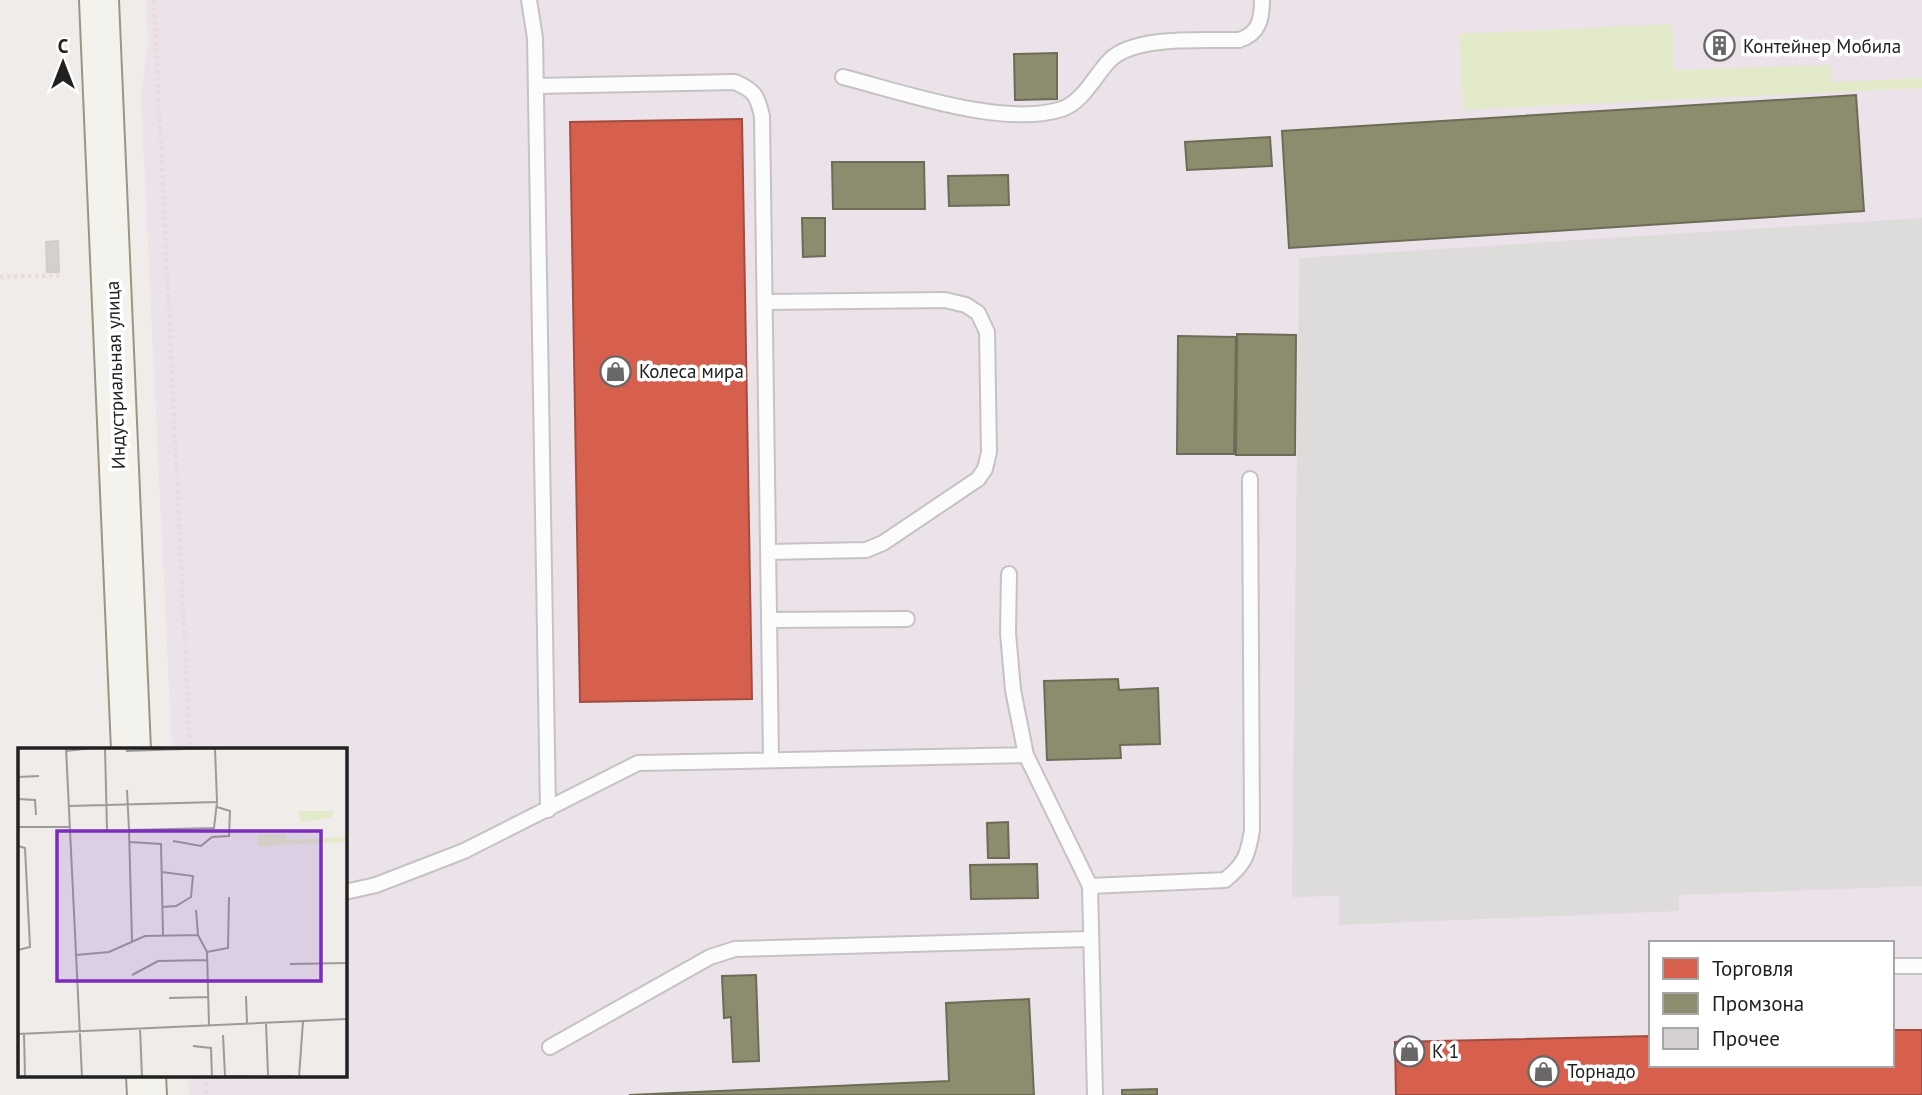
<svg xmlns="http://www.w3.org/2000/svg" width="1922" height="1095" viewBox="0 0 1922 1095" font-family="'PT Sans',sans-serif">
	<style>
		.industrial { fill: #ece2ea; fill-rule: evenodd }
		.religious { fill: #dddcdb }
		.grass { fill: #e2eaca }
		.shops { fill: #d6604d; stroke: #a04d40; stroke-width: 2 }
		.industry { fill: #8c8c6e; stroke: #6c6c57; stroke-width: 2 }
		.building { fill: #d4d0cf; stroke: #d2cdcb; stroke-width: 2 }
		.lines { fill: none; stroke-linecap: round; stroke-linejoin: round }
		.lane-casing { stroke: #c5c3c2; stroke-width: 18 }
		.secondary-casing { stroke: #9a9682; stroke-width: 42 }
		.path { stroke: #ecdbdc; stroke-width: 4.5; stroke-dasharray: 3.5 3.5; stroke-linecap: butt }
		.lane { stroke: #fdfcfc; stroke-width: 14 }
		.secondary { stroke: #f4f2ec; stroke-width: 38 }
		.labels { text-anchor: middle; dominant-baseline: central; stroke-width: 7; stroke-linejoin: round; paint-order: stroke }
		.poi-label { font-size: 19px; fill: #212121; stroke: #fff; text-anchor: start }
		.street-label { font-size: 19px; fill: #212121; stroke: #fff }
		.inset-road { fill: none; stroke: #9d9b9a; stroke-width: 2 }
		.view { fill: #7b2cbf; fill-opacity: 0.15; stroke: #7b2cbf; stroke-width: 3.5 }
		.inset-edge { fill: none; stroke: #212121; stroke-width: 3.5 }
	</style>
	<rect width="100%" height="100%" fill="#efecea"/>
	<path class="industrial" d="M 146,0 L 1922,0 L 1922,1095 L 189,1095 L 188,1076 L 345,1076 L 345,750 L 172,750 L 141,96 L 148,41 ZM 1651,943 L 1892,943 L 1892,1065 L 1651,1065 Z"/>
	<path class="religious" d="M 1922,218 L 1922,886 L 1679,895 L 1679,911 L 1339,925 L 1339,896 L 1292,897 L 1299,258 Z"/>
	<path class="grass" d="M 1672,24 L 1674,70 L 1830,65 L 1831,82 L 1922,78 L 1922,88 L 1463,110 L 1459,34 Z"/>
	<path class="shops" d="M 742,119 L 752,699 L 580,702 L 570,122 Z
		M 1892,1030 L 1922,1030 L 1922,1095 L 1396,1095 L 1395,1042 L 1651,1036 L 1651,1065 L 1892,1065 Z"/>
	<path class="industry" d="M 1716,39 L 1724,39 L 1724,52 L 1715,52 Z
		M 1057,53 L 1057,99 L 1015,100 L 1014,54 Z
		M 1856,95 L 1864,211 L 1289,248 L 1282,131 Z
		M 1270,137 L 1272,166 L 1187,170 L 1185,142 Z
		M 832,162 L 924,162 L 925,209 L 833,209 Z
		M 1008,175 L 1009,205 L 949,206 L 948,176 Z
		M 802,218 L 825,218 L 825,256 L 803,257 Z
		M 1237,334 L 1296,335 L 1295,455 L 1236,455 Z
		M 1178,336 L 1236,337 L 1234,454 L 1177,454 Z
		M 1118,679 L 1119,690 L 1158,688 L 1160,744 L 1120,745 L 1121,758 L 1047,760 L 1044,681 Z
		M 1008,822 L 1009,858 L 988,858 L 987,823 Z
		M 1037,864 L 1038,898 L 971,899 L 970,865 Z
		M 1649,953 L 1651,953 L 1651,1033 L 1650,1033 Z
		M 756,975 L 759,1061 L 733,1062 L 731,1017 L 724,1018 L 722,976 Z
		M 1029,999 L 1034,1095 L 629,1095 L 949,1081 L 946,1003 Z
		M 1157,1089 L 1157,1095 L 1122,1095 L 1122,1090 Z"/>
	<path class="building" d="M 58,241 L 59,272 L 47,272 L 46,242 Z"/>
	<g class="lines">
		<defs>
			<path id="lane" d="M 529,0 L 535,38 L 548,810
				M 843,77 C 902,92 1004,128 1062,109 C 1083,102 1095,75 1110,60 C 1135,35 1204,41 1239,40 C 1259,34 1262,19 1262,0
				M 536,86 L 735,82 C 755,91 757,95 762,116 L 771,760
				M 765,302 L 945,300 L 966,305 L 978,313 L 987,332 L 989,452 L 985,469 L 978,479 L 883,543 L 866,550 L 768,552
				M 1009,574 L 1008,633 L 1013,690 L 1026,755 L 1090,886 L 1095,1095
				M 769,620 L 907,619
				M 1090,886 L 1225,880 C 1245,864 1248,855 1252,830 L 1250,479
				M 345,892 L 376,885 L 464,851 L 638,763 L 1026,755
				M 1892,966 L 1922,966
				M 550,1047 L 710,957 L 735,949 L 1091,939"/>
			<path id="secondary" d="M 99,0 L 131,750
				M 146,1076 L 147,1095"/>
		</defs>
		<use href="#lane" class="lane-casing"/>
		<use href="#secondary" class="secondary-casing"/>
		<path class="path" d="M 154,0 L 190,750
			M 0,277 L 62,275
			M 205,1076 L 206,1095"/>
		<use href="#lane" class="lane"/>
		<use href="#secondary" class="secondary"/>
	</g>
	<defs>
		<symbol id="building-ring" viewBox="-11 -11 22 22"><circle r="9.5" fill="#fff" stroke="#696867" stroke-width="1.5"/><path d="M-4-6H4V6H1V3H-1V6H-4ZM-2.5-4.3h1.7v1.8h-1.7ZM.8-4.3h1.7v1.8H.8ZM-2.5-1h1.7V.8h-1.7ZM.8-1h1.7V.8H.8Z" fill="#696867"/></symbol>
		<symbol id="shop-ring" viewBox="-11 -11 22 22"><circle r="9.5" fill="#fff" stroke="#696867" stroke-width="1.5"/><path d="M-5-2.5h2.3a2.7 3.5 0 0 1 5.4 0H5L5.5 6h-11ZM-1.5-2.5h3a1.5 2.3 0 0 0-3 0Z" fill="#696867"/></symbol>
	</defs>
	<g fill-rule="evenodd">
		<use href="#building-ring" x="1702" y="28" width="35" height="35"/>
		<use href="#shop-ring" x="598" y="354" width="35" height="35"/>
		<use href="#shop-ring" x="1392" y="1034" width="35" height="35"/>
		<use href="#shop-ring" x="1526" y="1054" width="35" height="35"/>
	</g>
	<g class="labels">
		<g class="poi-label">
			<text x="1743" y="46">Контейнер Мобила</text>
			<text x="639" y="371">Колеса мира</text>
			<text x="1432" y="1051">К 1</text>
			<text x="1567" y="1071">Торнадо</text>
		</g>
		<g class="street-label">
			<text transform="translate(115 375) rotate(-92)">Индустриальная улица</text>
		</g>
	</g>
	<g transform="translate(18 748)">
		<rect width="329" height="329" fill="#efecea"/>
		<path d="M 280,63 L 315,63 L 315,66 L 313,70 L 283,74 ZM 269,86 L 269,92 L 329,89 L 329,94 L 240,98 L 239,87 Z" fill="#e2eaca"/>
		<path class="inset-road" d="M 48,0 L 64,329M 87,0 L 89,82M 48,3 L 75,0M 0,29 L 21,28M 109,42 L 111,82 L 196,80 L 199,54M 0,51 L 17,52 L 18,67M 51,58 L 199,54 L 197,0 L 108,3M 0,79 L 52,79M 111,82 L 114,193M 155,93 L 183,98 L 194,89 L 211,88 L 212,63 L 199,59M 112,94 L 143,96 L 145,187M 0,98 L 7,100 L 12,199 L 0,202M 144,124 L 175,128 L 173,149 L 158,158 L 144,159M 178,162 L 180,187 L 189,204 L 191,277M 189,204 L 210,200 L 211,149M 58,207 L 91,204 L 127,188 L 180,187M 272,216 L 329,215M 114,227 L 140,213 L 189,212M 228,248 L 229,275M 151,250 L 190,249M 248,275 L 250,327M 122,280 L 124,329M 0,286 L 329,271M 6,286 L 7,329M 205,287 L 207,328M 175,298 L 193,300 L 194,329M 207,328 L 253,329M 253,329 L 274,328M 281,329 L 285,273"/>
		<path class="view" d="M 39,83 L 303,83 L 303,233 L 39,233 Z"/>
		<rect width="329" height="329" class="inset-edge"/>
	</g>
	<rect x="1649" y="941" width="245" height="126" fill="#ffffff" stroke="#a6a6a6" stroke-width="2"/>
	<rect x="1663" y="958" width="35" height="21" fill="#d6604d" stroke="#a6a6a6" stroke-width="2"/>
	<text x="1712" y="976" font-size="21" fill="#212121">Торговля</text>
	<rect x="1663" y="993" width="35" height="21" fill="#8c8c6e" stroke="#a6a6a6" stroke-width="2"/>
	<text x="1712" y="1011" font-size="21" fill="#212121">Промзона</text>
	<rect x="1663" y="1028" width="35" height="21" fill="#d4d0cf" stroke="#a6a6a6" stroke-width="2"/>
	<text x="1712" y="1046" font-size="21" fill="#212121">Прочее</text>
	<g transform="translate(63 63)" stroke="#ffffff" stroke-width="5" paint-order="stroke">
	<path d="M0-5L12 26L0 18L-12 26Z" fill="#212121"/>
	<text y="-10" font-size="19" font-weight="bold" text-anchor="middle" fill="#212121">С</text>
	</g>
</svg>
